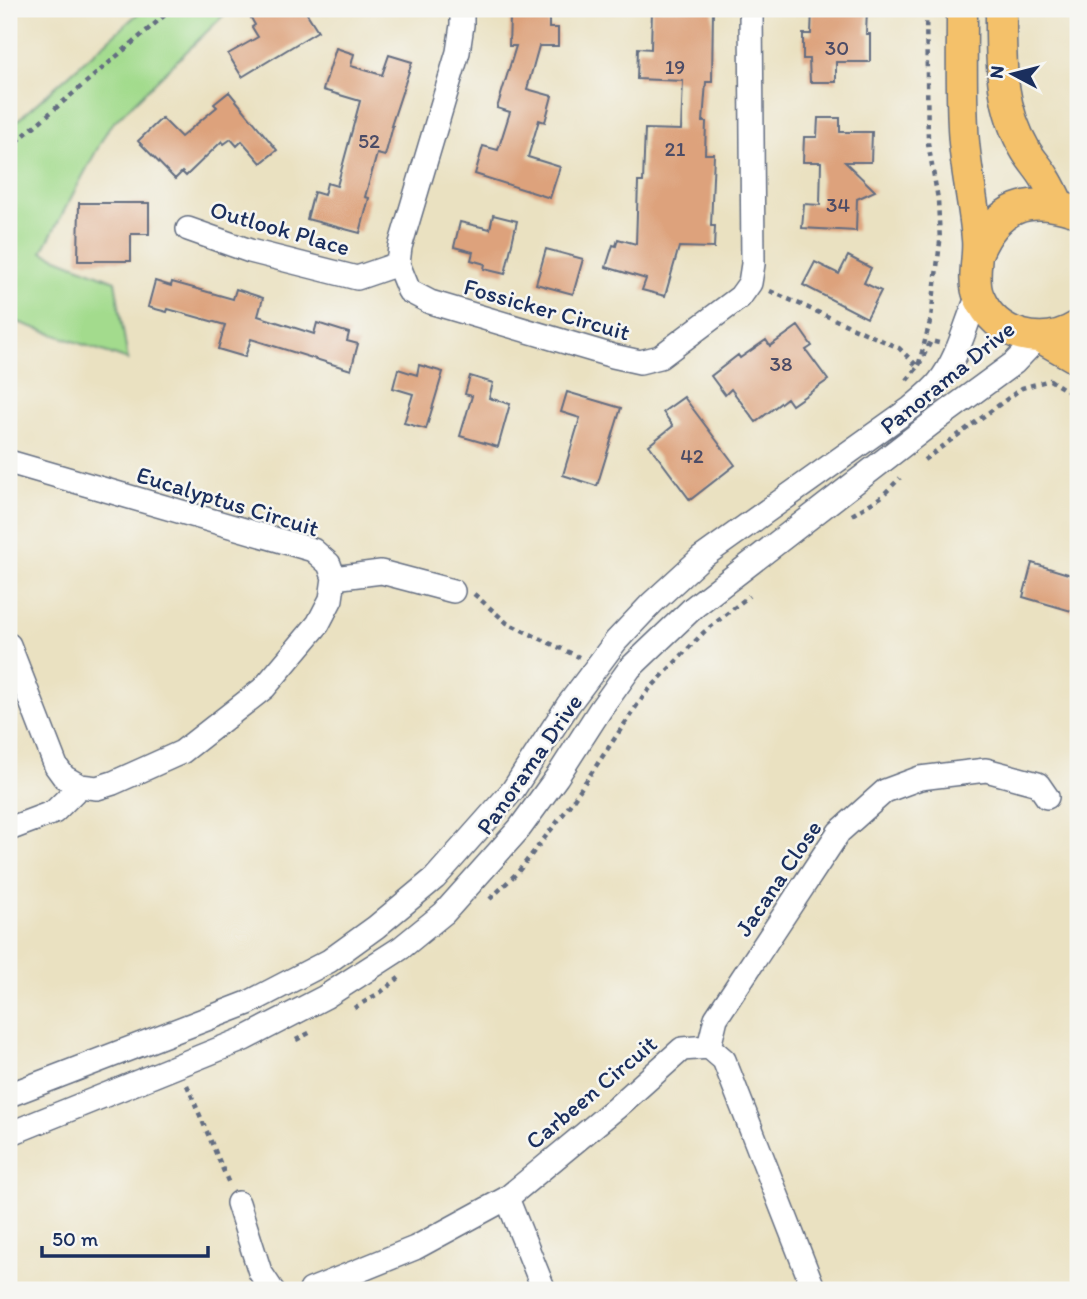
<svg xmlns="http://www.w3.org/2000/svg" width="1087" height="1299" viewBox="0 0 1087 1299" font-family="Itim,sans-serif">
	<style>
		.green { fill: #a3db8d; stroke: #5f8576; stroke-width: 2 }
		.building { fill: #dda27c }
		.lines { fill: none; stroke-linecap: round; stroke-linejoin: round }
		.minor-casing { stroke: #636d81; stroke-width: 26 }
		.major-casing { stroke: #636d81; stroke-width: 33 }
		.path { stroke: #636d81; stroke-width: 4.5; stroke-dasharray: 5 5; stroke-linecap: butt }
		.minor { stroke: #fff; stroke-width: 23 }
		.major { stroke: #f4c16b; stroke-width: 30 }
		.labels { text-anchor: middle; dominant-baseline: central; stroke-width: 5; stroke-linejoin: round; paint-order: stroke }
		.number-label { font-size: 21px; fill: #4c4c66 }
		.street-label { font-size: 24px; fill: #1b2f5e; stroke: #f6f6f2 }
	</style>
	<rect width="100%" height="100%" fill="#f6f6f2"/>
	<filter id="ink" filterUnits="userSpaceOnUse"><feTurbulence type="fractalNoise" baseFrequency=".0143" numOctaves="2"/><feDisplacementMap in="SourceGraphic" scale="14" xChannelSelector="R" yChannelSelector="G"/><feConvolveMatrix kernelMatrix="1 2 1 2 8 2 1 2 1" color-interpolation-filters="sRGB"/></filter>
	<filter id="wash" filterUnits="userSpaceOnUse"><feTurbulence type="fractalNoise" baseFrequency=".00686" numOctaves="4" result="noise"/><feDisplacementMap in="SourceGraphic" scale="28" xChannelSelector="R" yChannelSelector="G"/><feGaussianBlur stdDeviation="1.57" result="paint"/><feColorMatrix in="noise" values="0 0 0 0 0 0 0 0 0 0 0 0 0 0 0 0 0 1.4 0 .05"/><feComposite in="paint" operator="in"/></filter>
	<g filter="url(#wash)">
		<rect width="100%" height="100%" fill="#eae1c1"/>
		<path class="green" d="M 143,9 L 230,9 L 109,127 L 42,252 L 115,281 L 128,360 L 9,319 L 9,128 Z"/>
		<g id="blocks">
			<path class="building" d="M 246,9 L 304,9 L 318,31 L 242,77 L 228,54 L 258,37 L 252,27 L 255,25 Z
				M 525,9 L 549,9 L 549,28 L 558,28 L 558,46 L 539,46 L 527,89 L 552,96 L 545,122 L 539,120 L 528,157 L 560,167 L 550,198 L 475,174 L 483,146 L 498,150 L 510,112 L 497,108 L 516,46 L 509,46 L 510,18 L 525,18 Z
				M 652,9 L 713,9 L 712,82 L 706,82 L 703,122 L 706,122 L 705,154 L 714,154 L 711,226 L 715,226 L 714,248 L 679,247 L 665,296 L 642,290 L 646,279 L 606,267 L 613,245 L 616,246 L 618,239 L 636,244 L 638,182 L 643,182 L 645,129 L 681,130 L 683,81 L 637,79 L 638,48 L 651,49 Z
				M 812,9 L 867,9 L 866,34 L 870,34 L 870,62 L 836,62 L 836,82 L 810,82 L 809,59 L 803,59 L 803,34 L 811,34 Z
				M 336,48 L 354,54 L 351,66 L 382,75 L 389,55 L 412,62 L 391,126 L 393,126 L 385,156 L 377,154 L 365,197 L 369,198 L 360,233 L 307,219 L 314,192 L 324,195 L 327,183 L 337,186 L 360,101 L 323,90 Z
				M 229,92 L 277,150 L 261,163 L 242,141 L 237,146 L 231,139 L 224,144 L 222,141 L 186,176 L 182,172 L 175,179 L 138,141 L 162,118 L 181,137 L 217,107 L 214,104 Z
				M 818,118 L 840,118 L 840,132 L 872,132 L 871,162 L 845,162 L 875,191 L 857,199 L 856,231 L 802,228 L 804,204 L 820,205 L 821,162 L 803,162 L 804,137 L 817,137 Z
				M 79,203 L 149,203 L 149,234 L 131,234 L 131,261 L 78,261 Z
				M 493,215 L 517,221 L 505,274 L 484,269 L 485,264 L 471,260 L 473,252 L 454,247 L 460,222 L 490,229 Z
				M 546,249 L 583,259 L 573,294 L 536,284 Z
				M 848,256 L 871,268 L 864,283 L 881,291 L 867,318 L 803,285 L 815,262 L 839,274 Z
				M 155,281 L 171,286 L 172,282 L 233,299 L 236,289 L 263,298 L 258,316 L 314,334 L 317,323 L 349,333 L 347,341 L 358,344 L 351,370 L 251,339 L 245,357 L 218,349 L 225,325 L 168,309 L 167,312 L 148,307 Z
				M 798,326 L 812,346 L 806,350 L 828,380 L 792,405 L 787,398 L 756,422 L 731,389 L 725,395 L 711,376 L 738,355 L 740,358 L 766,340 L 770,346 Z
				M 419,365 L 443,372 L 426,429 L 404,423 L 413,394 L 393,388 L 398,369 L 417,375 Z
				M 470,376 L 493,383 L 489,398 L 510,404 L 498,447 L 460,436 L 472,396 L 465,394 Z
				M 567,392 L 621,408 L 597,486 L 563,475 L 580,418 L 561,412 Z
				M 684,397 L 735,465 L 690,500 L 649,445 L 673,426 L 663,412 Z
				M 1032,563 L 1078,577 L 1078,613 L 1023,597 Z"/>
		</g>
	</g>
	<g filter="url(#ink)">
		<use href="#blocks" fill-opacity="0" stroke="#636d81" stroke-width="2"/>
		<g class="lines">
			<defs>
				<path id="minor" d="M 462,9 L 462,25 L 458,52 L 400,247 L 398,264 L 409,291 L 430,302 L 613,356 L 640,362 L 660,357 L 740,297 L 750,283 L 753,264 L 751,9
					M 188,229 L 250,251 L 357,278 L 398,264
					M 9,462 L 313,550 L 329,564 L 334,578 L 331,599 L 318,624 L 264,688 L 182,752 L 113,783 L 97,788 L 80,786 L 64,777 L 56,766 L 9,645
					M 334,578 L 381,572 L 453,591
					M 9,829 L 54,812 L 80,786
					M 709,1047 L 716,1018 L 839,832 L 885,791 L 920,778 L 986,770 L 1038,784 L 1047,797
					M 9,1095 L 248,1003 L 329,961 L 376,927 L 435,878 L 513,790 L 568,705 L 616,641 L 652,603 L 701,558 L 911,408 C 920,400 932,391 939,382 C 959,357 965,324 978,296
					M 9,1134 L 244,1039 L 325,997 L 401,948 L 444,913 L 519,829 L 557,777 L 600,710 L 630,668 L 694,607 L 936,420 L 1014,363 L 1038,338
					M 507,1198 L 544,1290
					M 238,1203 L 260,1272 L 272,1290
					M 311,1290 L 415,1248 L 507,1198 L 616,1108 L 682,1049 L 709,1047 L 724,1060 L 814,1290"/>
				<path id="major" d="M 962,9 C 962,48 961,88 963,127 C 964,164 974,201 977,239 C 979,257 971,280 979,297 C 996,337 1043,348 1078,326
					M 1001,9 C 1001,61 999,105 1026,151 C 1032,161 1040,169 1045,178 C 1051,187 1055,197 1060,207
					M 978,252 C 998,206 1028,196 1074,211
					M 1043,339 L 1078,359"/>
			</defs>
			<use href="#minor" class="minor-casing"/>
			<use href="#major" class="major-casing"/>
			<path class="path" d="M 9,148 L 172,9
				M 770,291 L 899,348 L 918,367 L 931,341 L 939,343
				M 907,380 L 918,367 L 931,318 L 940,242 L 938,199 L 928,143 L 926,9
				M 924,460 L 1022,388 L 1050,380 L 1078,398
				M 852,515 L 881,497 L 900,478
				M 474,594 L 507,623 L 579,657
				M 490,899 L 517,873 L 565,812 L 644,695 L 704,632 L 749,596
				M 354,1008 L 381,992 L 399,978
				M 296,1040 L 313,1031
				M 187,1085 L 230,1186"/>
			<use href="#minor" class="minor"/>
			<use href="#major" class="major"/>
		</g>
	</g>
	<g class="labels">
		<g class="number-label">
			<text x="837" y="47">30</text>
			<text x="675" y="66">19</text>
			<text x="369" y="140">52</text>
			<text x="675" y="148">21</text>
			<text x="838" y="204">34</text>
			<text x="781" y="363">38</text>
			<text x="692" y="455">42</text>
		</g>
		<g class="street-label">
			<text transform="translate(280 228) rotate(16)">Outlook Place</text>
			<text transform="translate(547 309) rotate(16)">Fossicker Circuit</text>
			<text transform="translate(947 377) rotate(-39)">Panorama Drive</text>
			<text transform="translate(228 501) rotate(17)">Eucalyptus Circuit</text>
			<text transform="translate(529 764) rotate(-55)">Panorama Drive</text>
			<text transform="translate(778 878) rotate(-56)">Jacana Close</text>
			<text transform="translate(591 1092) rotate(-40)">Carbeen Circuit</text>
		</g>
	</g>
	<rect width="1087" height="1299" fill="none" stroke="#f6f6f2" stroke-width="35"/>
	<g transform="translate(1013 74) rotate(277)" stroke="#f6f6f2" stroke-width="5" paint-order="stroke">
	<path d="M0-5L12 26L0 18L-12 26Z" fill="#1b2f5e"/>
	<text y="-10" font-size="19" font-weight="bold" text-anchor="middle" fill="#1b2f5e">N</text>
	</g>
	<path d="M42 1246v10h166v-10" fill="none" stroke="#1b2f5e" stroke-width="3.5"/>
	<text x="52" y="1246" font-size="21" fill="#1b2f5e" stroke="#f6f6f2" stroke-width="5" paint-order="stroke">50 m</text>
</svg>
